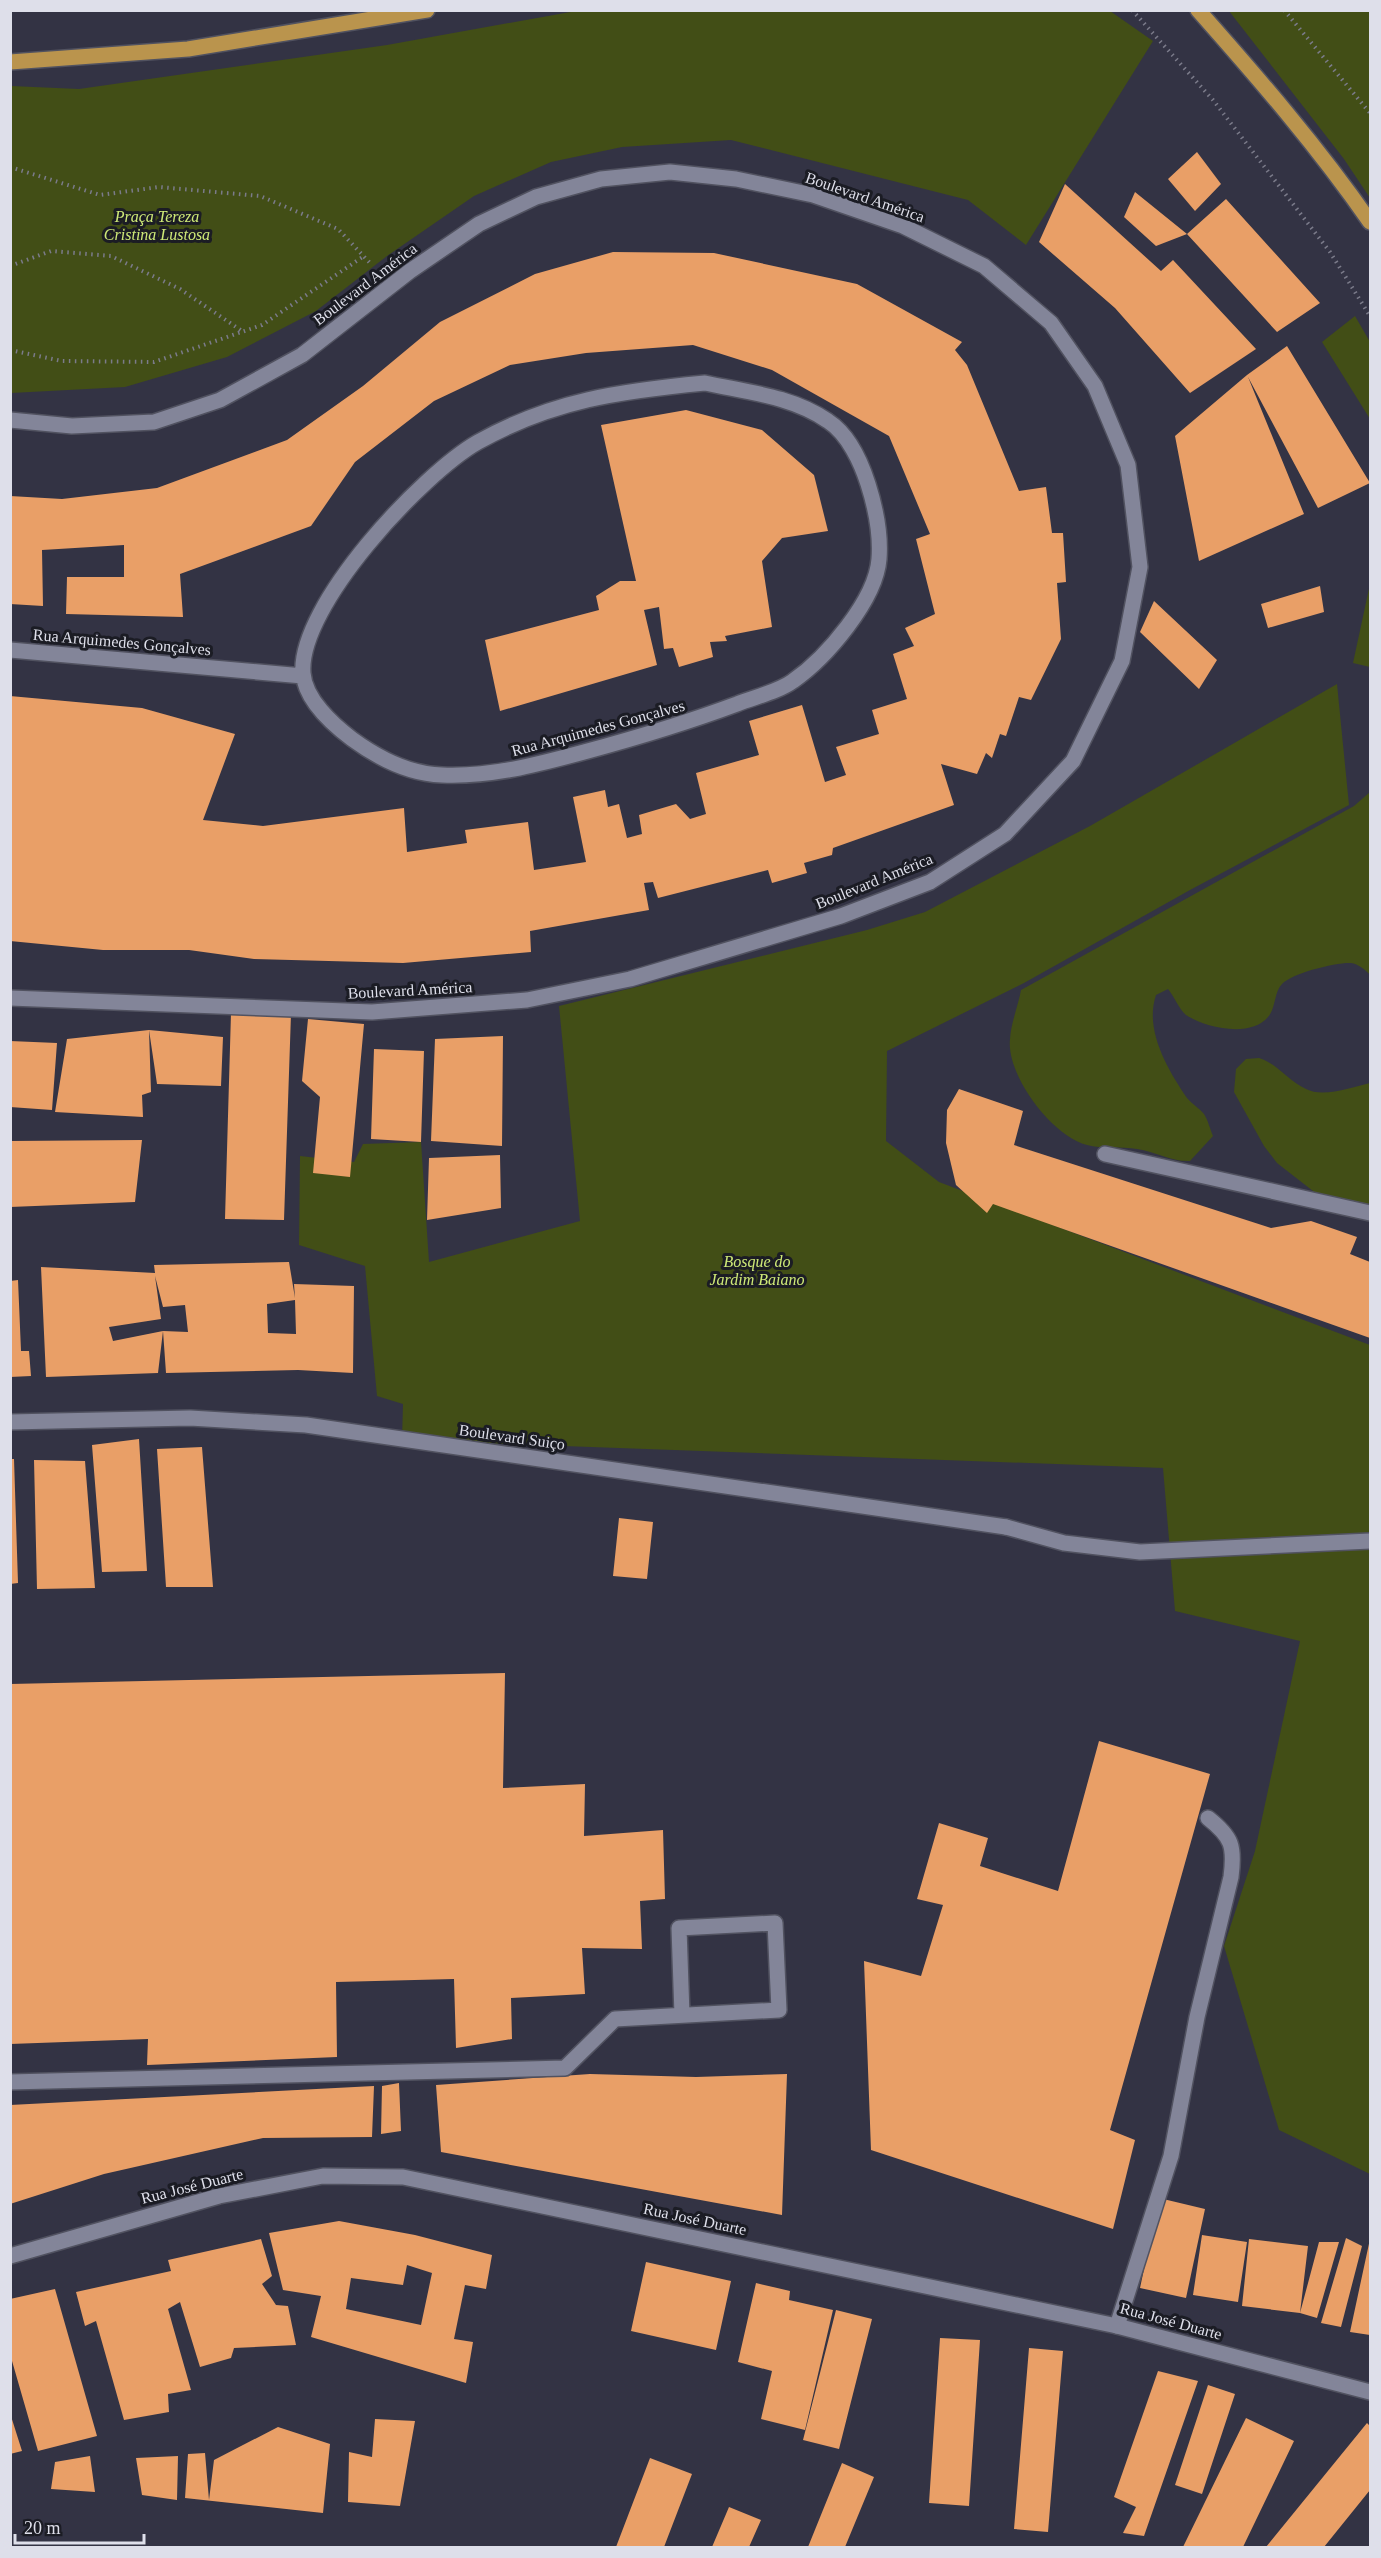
<svg xmlns="http://www.w3.org/2000/svg" width="1381" height="2558" viewBox="0 0 1381 2558" font-family="Georgia,serif">
	<style>
		.green { fill: #424e16 }
		.building { fill: #e99f67; fill-rule: evenodd }
		.lines { fill: none; stroke-linecap: round; stroke-linejoin: round }
		.lane-casing { stroke: #515260; stroke-width: 18 }
		.street-casing { stroke: #515260; stroke-width: 18 }
		.primary-casing { stroke: #515260; stroke-width: 18 }
		.path { stroke: #7b7b8a; stroke-width: 4; stroke-dasharray: 1.5 4.5; stroke-linecap: butt }
		.lane { stroke: #838599; stroke-width: 15 }
		.street { stroke: #838599; stroke-width: 15 }
		.primary { stroke: #ba944d; stroke-width: 15 }
		.labels { text-anchor: middle; dominant-baseline: central; stroke-width: 6; stroke-linejoin: round; paint-order: stroke }
		.street-label { font-size: 16px; fill: #dedfea; stroke: #1b1c24 }
		.park-label { font-size: 16px; font-style: italic; fill: #cee977; stroke: #1b1c24 }
	</style>
	<rect width="100%" height="100%" fill="#334"/>
	<path class="green" d="M 576,11 L 1110,11 L 1153,41 L 1026,245 L 968,200 L 731,140 L 622,147 L 551,162 L 474,196 L 387,256 L 316,311 L 227,357 L 125,387 L 11,393 L 11,86 L 79,89 L 387,45 Z
		M 1229,11 L 1370,11 L 1370,198 L 1344,159 Z
		M 1355,316 L 1370,342 L 1370,419 L 1322,342 Z
		M 1370,584 L 1370,667 L 1353,663 Z
		M 1337,684 L 1349,805 L 1190,890 L 1024,983 L 887,1051 L 886,1141 L 939,1182 L 1370,1345 L 1370,2174 L 1279,2130 L 1224,1946 L 1255,1851 L 1300,1641 L 1175,1611 L 1163,1468 L 402,1440 L 403,1404 L 377,1396 L 365,1266 L 299,1245 L 300,1156 L 354,1162 L 363,1144 L 421,1142 L 429,1262 L 580,1221 L 559,1006 L 867,930 L 925,912 L 1090,826 Z
		M 1370,792 L 1370,975 C 1366,970 1358,964 1351,963 C 1337,962 1292,973 1282,984 C 1274,992 1276,1008 1268,1017 C 1251,1038 1205,1028 1186,1015 C 1179,1009 1174,996 1168,989 L 1156,995 C 1144,1030 1168,1070 1187,1098 C 1192,1104 1199,1108 1204,1114 C 1208,1120 1210,1129 1213,1136 L 1190,1161 C 1172,1162 1156,1152 1137,1149 C 1121,1146 1102,1149 1087,1145 C 1052,1136 1006,1075 1010,1039 C 1011,1023 1018,1006 1021,990 L 1354,806 Z
		M 1259,1058 C 1278,1064 1288,1081 1306,1089 C 1323,1098 1353,1087 1370,1083 L 1370,1206 L 1322,1198 L 1277,1163 L 1264,1146 L 1234,1092 L 1236,1069 L 1246,1059 Z"/>
	<path class="building" d="M 1197,152 L 1221,184 L 1195,211 L 1168,179 Z
		M 1065,184 L 1161,271 L 1173,260 L 1256,349 L 1190,393 L 1115,308 L 1039,242 Z
		M 1135,192 L 1187,234 L 1156,246 L 1124,217 Z
		M 1226,199 L 1320,303 L 1277,332 L 1187,234 Z
		M 613,252 L 714,253 L 857,284 L 962,342 L 955,350 L 967,365 L 1019,491 L 1046,487 L 1052,533 L 1063,533 L 1066,582 L 1057,583 L 1061,639 L 1031,700 L 1019,697 L 1006,736 L 1000,734 L 992,758 L 986,753 L 977,774 L 941,764 L 954,805 L 833,848 L 832,855 L 804,863 L 807,873 L 772,883 L 768,870 L 658,898 L 653,882 L 644,883 L 649,910 L 530,931 L 531,952 L 403,963 L 254,959 L 189,950 L 103,950 L 10,941 L 10,696 L 142,708 L 235,734 L 203,820 L 263,826 L 404,808 L 407,852 L 467,843 L 465,830 L 528,822 L 534,870 L 586,862 L 573,797 L 605,790 L 608,807 L 619,804 L 627,838 L 642,834 L 639,815 L 676,804 L 690,819 L 706,814 L 696,773 L 759,755 L 749,721 L 802,705 L 825,782 L 846,775 L 836,747 L 879,734 L 872,710 L 907,699 L 893,654 L 914,646 L 905,628 L 935,614 L 916,539 L 930,534 L 889,436 L 772,370 L 693,345 L 586,353 L 510,365 L 434,401 L 355,462 L 311,526 L 180,574 L 183,617 L 66,614 L 67,577 L 124,577 L 124,545 L 42,550 L 43,606 L 10,604 L 10,496 L 62,499 L 157,488 L 287,440 L 363,386 L 440,322 L 535,274 Z
		M 1287,346 L 1370,483 L 1318,508 L 1248,377 L 1304,514 L 1199,561 L 1175,436 L 1247,375 Z
		M 686,410 L 762,430 L 814,475 L 828,531 L 782,538 L 762,561 L 772,627 L 725,636 L 727,641 L 710,642 L 713,657 L 679,667 L 673,648 L 664,649 L 659,607 L 644,610 L 657,665 L 500,711 L 485,640 L 599,610 L 596,596 L 620,581 L 636,581 L 601,425 Z
		M 1320,586 L 1324,612 L 1268,628 L 1261,604 Z
		M 1154,601 L 1217,660 L 1199,689 L 1140,632 Z
		M 231,1013 L 291,1014 L 284,1220 L 225,1219 Z
		M 308,1019 L 364,1024 L 350,1177 L 313,1173 L 320,1097 L 302,1081 Z
		M 149,1030 L 151,1092 L 142,1095 L 143,1117 L 55,1112 L 67,1039 L 149,1030 L 223,1037 L 221,1086 L 157,1084 Z
		M 503,1036 L 502,1146 L 431,1141 L 435,1039 Z
		M 10,1041 L 57,1043 L 52,1110 L 10,1107 Z
		M 374,1049 L 424,1051 L 421,1142 L 371,1139 Z
		M 959,1089 L 1023,1111 L 1014,1145 L 1271,1228 L 1311,1221 L 1357,1237 L 1350,1254 L 1370,1262 L 1370,1338 L 993,1204 L 987,1213 L 956,1185 L 946,1143 L 947,1110 Z
		M 142,1140 L 135,1202 L 10,1207 L 10,1141 Z
		M 500,1155 L 501,1208 L 427,1220 L 429,1158 Z
		M 289,1262 L 295,1298 L 294,1284 L 354,1286 L 353,1373 L 298,1370 L 166,1373 L 163,1331 L 158,1373 L 46,1377 L 41,1267 L 155,1273 L 154,1265 ZM 155,1276 L 163,1307 L 185,1305 L 188,1332 L 163,1331 L 113,1341 L 109,1327 L 161,1319 ZM 295,1300 L 296,1334 L 268,1333 L 267,1304 Z
		M 18,1280 L 21,1351 L 29,1351 L 31,1376 L 10,1377 L 10,1281 Z
		M 139,1439 L 147,1571 L 102,1572 L 92,1445 Z
		M 202,1447 L 213,1587 L 166,1587 L 157,1449 Z
		M 10,1459 L 14,1459 L 18,1583 L 10,1584 Z
		M 34,1460 L 85,1461 L 95,1588 L 37,1589 Z
		M 619,1518 L 653,1522 L 647,1579 L 613,1576 Z
		M 505,1673 L 503,1788 L 585,1784 L 584,1836 L 663,1830 L 665,1899 L 640,1901 L 642,1949 L 582,1948 L 585,1994 L 511,1998 L 512,2039 L 456,2048 L 454,1979 L 336,1982 L 337,2057 L 147,2065 L 148,2039 L 10,2044 L 10,1684 Z
		M 1099,1741 L 1210,1774 L 1110,2130 L 1135,2140 L 1113,2229 L 871,2150 L 864,1961 L 921,1976 L 943,1905 L 917,1899 L 939,1823 L 988,1838 L 980,1866 L 1058,1891 Z
		M 590,2074 L 696,2077 L 787,2074 L 782,2215 L 441,2152 L 436,2085 Z
		M 399,2083 L 401,2131 L 381,2134 L 382,2086 Z
		M 374,2086 L 372,2137 L 263,2138 L 104,2174 L 10,2204 L 10,2105 Z
		M 1159,2198 L 1205,2209 L 1186,2298 L 1140,2288 Z
		M 339,2221 L 415,2235 L 492,2255 L 486,2289 L 465,2285 L 454,2339 L 473,2342 L 466,2383 L 311,2337 L 321,2296 L 283,2290 L 269,2233 ZM 407,2265 L 432,2273 L 421,2325 L 346,2309 L 351,2278 L 403,2285 Z
		M 1202,2235 L 1247,2242 L 1238,2302 L 1193,2295 Z
		M 1346,2238 L 1362,2246 L 1341,2327 L 1321,2323 Z
		M 261,2239 L 272,2276 L 262,2284 L 276,2305 L 288,2306 L 296,2345 L 234,2348 L 231,2358 L 200,2367 L 180,2302 L 168,2309 L 191,2390 L 168,2394 L 169,2412 L 124,2420 L 96,2321 L 85,2326 L 76,2292 L 171,2271 L 168,2260 Z
		M 1249,2239 L 1308,2246 L 1300,2313 L 1242,2306 Z
		M 1370,2239 L 1370,2335 L 1350,2332 Z
		M 1319,2242 L 1339,2242 L 1317,2318 L 1300,2313 Z
		M 646,2262 L 731,2281 L 716,2350 L 631,2331 Z
		M 756,2283 L 790,2291 L 789,2300 L 833,2310 L 805,2430 L 761,2419 L 772,2371 L 738,2362 Z
		M 55,2289 L 97,2436 L 38,2451 L 10,2354 L 10,2299 Z
		M 836,2310 L 872,2319 L 839,2449 L 803,2440 Z
		M 940,2338 L 980,2340 L 969,2506 L 929,2503 Z
		M 1029,2348 L 1063,2351 L 1048,2532 L 1014,2529 Z
		M 1158,2371 L 1198,2381 L 1144,2536 L 1123,2533 L 1136,2507 L 1114,2497 Z
		M 1208,2385 L 1235,2394 L 1202,2494 L 1175,2485 Z
		M 10,2413 L 22,2451 L 10,2454 Z
		M 1246,2418 L 1294,2441 L 1243,2547 L 1183,2547 Z
		M 375,2419 L 415,2421 L 400,2506 L 348,2502 L 349,2452 L 372,2457 Z
		M 1367,2423 L 1370,2426 L 1370,2490 L 1324,2547 L 1266,2547 Z
		M 278,2427 L 330,2444 L 323,2513 L 185,2498 L 188,2454 L 205,2453 L 209,2500 L 214,2460 Z
		M 90,2456 L 95,2492 L 51,2489 L 55,2462 Z
		M 178,2456 L 177,2500 L 142,2495 L 136,2458 Z
		M 650,2458 L 692,2474 L 664,2547 L 616,2547 Z
		M 842,2463 L 874,2477 L 845,2547 L 808,2547 Z
		M 729,2507 L 761,2520 L 749,2547 L 712,2547 Z"/>
	<g class="lines">
		<defs>
			<path id="lane" d="M 1105,1154 L 1370,1213
				M 1006,1527 L 1064,1543 L 1140,1552 L 1370,1541
				M 10,2082 L 565,2068 L 615,2019 L 779,2010 L 775,1923 L 679,1928 L 682,2015
				M 1117,2326 L 1171,2156 L 1197,2017 L 1231,1877 C 1235,1846 1232,1837 1208,1818"/>
			<path id="street" d="M 705,383 C 746,392 792,396 828,421 C 848,434 861,462 868,484 C 876,509 881,533 879,559 C 876,600 826,658 793,681 C 778,692 754,697 737,704 C 686,723 636,738 584,752 C 536,765 491,777 442,775 C 408,774 378,758 352,739 C 332,724 305,699 303,673 C 298,606 422,474 478,442 C 553,400 621,391 705,383 Z
				M 10,420 L 72,426 L 154,422 L 220,400 L 302,355 L 410,271 L 479,224 L 536,197 L 601,179 L 670,172 L 736,179 L 813,195 L 903,226 L 984,266 L 1051,323 L 1095,386 L 1128,465 L 1140,567 L 1122,661 L 1073,761 L 1005,834 L 930,882 L 841,916 L 630,979 L 527,1000 L 372,1012 L 10,998
				M 10,650 L 303,676
				M 10,1422 L 190,1418 L 306,1425 L 1006,1527
				M 10,2256 L 219,2196 L 323,2176 L 403,2177 L 1117,2326 L 1370,2392"/>
			<path id="primary" d="M 1198,10 C 1259,79 1318,147 1370,222
				M 10,62 L 188,49 L 427,10"/>
		</defs>
		<use href="#lane" class="lane-casing"/>
		<use href="#street" class="street-casing"/>
		<use href="#primary" class="primary-casing"/>
		<path class="path" d="M 1132,10 L 1213,100 L 1330,252 L 1370,316
			M 1284,10 L 1370,113
			M 10,167 L 100,195 L 159,187 L 260,196 L 338,229 L 370,263
			M 10,266 L 51,251 L 111,256 L 180,289 L 242,331
			M 10,350 L 62,361 L 154,362 L 262,325 L 364,256"/>
		<use href="#lane" class="lane"/>
		<use href="#street" class="street"/>
		<use href="#primary" class="primary"/>
	</g>
	<g class="labels">
		<g class="street-label">
			<text transform="translate(865 197) rotate(19)">Boulevard América</text>
			<text transform="translate(365 284) rotate(-37)">Boulevard América</text>
			<text transform="translate(122 642) rotate(5)">Rua Arquimedes Gonçalves</text>
			<text transform="translate(598 728) rotate(-15)">Rua Arquimedes Gonçalves</text>
			<text transform="translate(874 881) rotate(-22)">Boulevard América</text>
			<text transform="translate(410 990) rotate(-3)">Boulevard América</text>
			<text transform="translate(512 1437) rotate(8)">Boulevard Suiço</text>
			<text transform="translate(192 2186) rotate(-14)">Rua José Duarte</text>
			<text transform="translate(695 2219) rotate(12)">Rua José Duarte</text>
			<text transform="translate(1171 2321) rotate(15)">Rua José Duarte</text>
		</g>
		<g class="park-label">
			<text x="157" y="216">Praça Tereza<tspan x="157" dy="18">Cristina Lustosa</tspan></text>
			<text x="757" y="1261">Bosque do<tspan x="757" dy="18">Jardim Baiano</tspan></text>
		</g>
	</g>
	<rect width="1381" height="2558" fill="none" stroke="#dedfea" stroke-width="24"/>
	<path d="M15 2534v9h129v-9" fill="none" stroke="#dedfea" stroke-width="3"/>
	<text x="24" y="2534" font-size="18" fill="#dedfea" stroke="#1b1c24" stroke-width="4.5" paint-order="stroke">20 m</text>
</svg>
